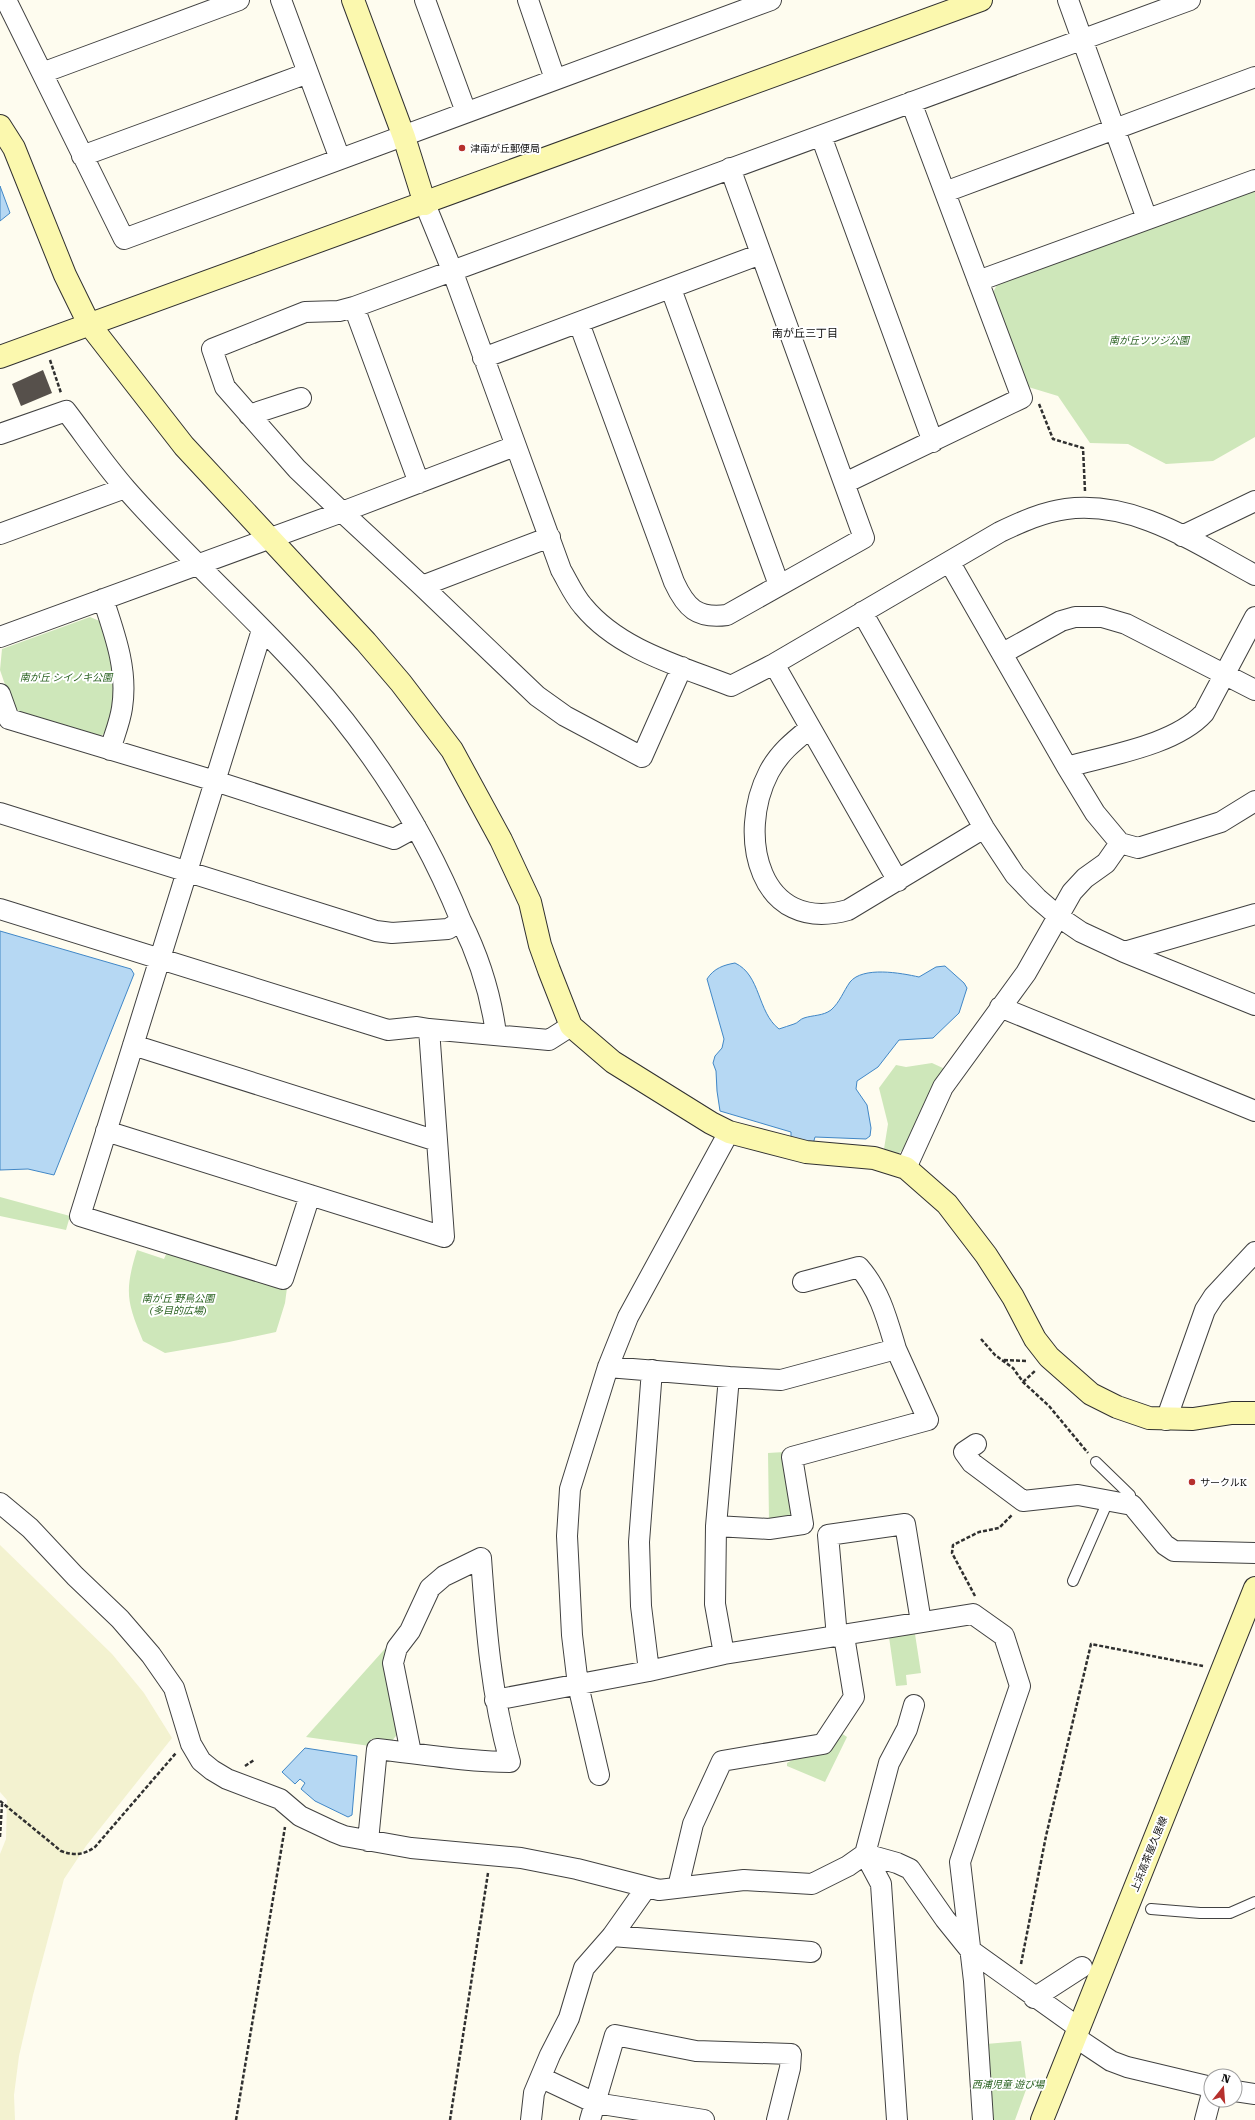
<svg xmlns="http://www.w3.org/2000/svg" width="1255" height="2120" viewBox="0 0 1255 2120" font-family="'Roboto Serif','Noto Sans JP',serif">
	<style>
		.farmland { fill: #f3f2d0 }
		.green { fill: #cee7ba }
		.water { fill: #b6d8f3; stroke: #4187c6 }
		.building { fill: #56504b }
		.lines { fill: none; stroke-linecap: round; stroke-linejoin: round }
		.lane-casing { stroke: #414141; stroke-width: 12 }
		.street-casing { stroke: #414141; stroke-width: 22 }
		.secondary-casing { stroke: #303030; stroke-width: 24 }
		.path { stroke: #303030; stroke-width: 2.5; stroke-dasharray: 4 2; stroke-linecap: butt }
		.lane { stroke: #fff; stroke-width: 10 }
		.street { stroke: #fff; stroke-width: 20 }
		.secondary { stroke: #fbf8ae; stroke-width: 22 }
		.poi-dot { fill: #b6302d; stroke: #fff; stroke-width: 1.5 }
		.labels { text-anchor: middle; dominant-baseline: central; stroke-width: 4; stroke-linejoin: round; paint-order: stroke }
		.poi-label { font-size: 10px; fill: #0e0e0e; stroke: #fff; text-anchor: start }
		.park-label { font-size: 10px; font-style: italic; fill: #2a6221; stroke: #fff }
		.street-label { font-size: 10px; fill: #0e0e0e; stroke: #fff }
		.neighbourhood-label { font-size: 11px; fill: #0e0e0e; stroke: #fff }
	</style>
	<rect width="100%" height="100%" fill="#fefcef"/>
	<path class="farmland" d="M 0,1545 L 112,1654 L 144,1693 L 172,1738 L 86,1846 L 64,1879 L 33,1995 L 19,2056 L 14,2095 L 15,2120 L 0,2120 L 0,1854 L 6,1839 L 7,1800 L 0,1792 Z"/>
	<path class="green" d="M 1255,189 L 1255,437 L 1213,461 L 1166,464 L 1128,444 L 1090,443 L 1058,396 L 1025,386 L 991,296 L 998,283 Z
		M 90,617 L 102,622 L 111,654 L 115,693 L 108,732 L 98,737 L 22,714 L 12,705 L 0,670 L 2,649 Z
		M 932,1063 L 945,1069 L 905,1148 L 898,1154 L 884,1149 L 888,1124 L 879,1088 L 896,1065 L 906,1067 Z
		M 0,1197 L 70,1216 L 66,1230 L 0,1216 Z
		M 137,1250 L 164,1259 L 167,1252 L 287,1288 L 285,1303 L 276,1332 L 229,1342 L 165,1353 L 143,1341 C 127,1302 124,1292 137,1250 Z
		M 784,1452 L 793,1511 L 788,1519 L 769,1521 L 768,1453 Z
		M 915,1634 L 921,1673 L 906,1675 L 907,1685 L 896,1686 L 889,1637 Z
		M 391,1642 L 400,1731 L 391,1742 L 371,1739 L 370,1746 L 306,1737 Z
		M 841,1733 L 847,1737 L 825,1782 L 787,1766 L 787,1763 Z
		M 1021,2041 L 1027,2087 L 1015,2120 L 991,2120 L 986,2044 Z"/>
	<path class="water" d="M 0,186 L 10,213 L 0,221 Z
		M 0,931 L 131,969 L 134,974 L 54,1175 L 28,1169 L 0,1170 Z
		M 735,963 C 761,975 757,1012 779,1029 C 784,1027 789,1026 794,1024 C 798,1023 800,1019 804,1018 C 813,1015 823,1016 831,1010 C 840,1002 843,992 850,982 C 863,966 901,973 919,977 L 936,967 L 945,966 L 964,983 L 967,988 L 959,1013 L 933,1038 L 899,1040 L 878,1067 L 857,1081 L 856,1089 L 867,1105 L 871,1128 L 870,1136 L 866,1139 L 815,1137 L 813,1144 L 791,1138 L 791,1132 L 720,1111 L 717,1091 L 716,1071 L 713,1063 L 715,1056 L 722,1048 L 724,1039 L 707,979 C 714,968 724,965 735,963 Z
		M 305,1748 L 357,1756 L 352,1815 L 348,1817 L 315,1801 L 301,1789 L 305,1783 L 300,1779 L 295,1784 L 282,1772 Z"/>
	<path class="building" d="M 43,370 L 52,393 L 21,406 L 12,384 Z"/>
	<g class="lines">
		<defs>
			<path id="lane" d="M 1096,1462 L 1130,1495 L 1132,1505
				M 1073,1581 L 1108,1501
				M 1151,1909 L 1200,1913 L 1230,1913 L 1255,1902"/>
			<path id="street" d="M 6,0 L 124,239 L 771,0
				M 281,0 L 340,159
				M 425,0 L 466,112
				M 528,0 L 555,79
				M 1068,0 L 1147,219
				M 42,73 L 239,0
				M 821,136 L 933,442
				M 82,156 L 308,73
				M 945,192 L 1255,77
				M 425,204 L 452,270 L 561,570 C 568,582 574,596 583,606 C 619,650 680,666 731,686 L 774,664 L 1000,532 C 1021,522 1043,512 1066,509 C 1135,500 1197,544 1255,575
				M 978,281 L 1255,180
				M 671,289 L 779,585
				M 354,307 L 419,483
				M 579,323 L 674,582 C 686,608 697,619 727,615 L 864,538 L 730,168
				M 483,358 L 761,254
				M 249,415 L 301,398
				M 0,434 L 66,411 C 86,437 104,464 126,489 C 182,553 247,610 305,674 C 371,747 424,829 461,921 L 448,929 L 392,933 L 376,931 L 0,813
				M 845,483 L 1022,398 L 911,102
				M 0,534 L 125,488
				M 1182,536 L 1255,501
				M 950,563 L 1067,767 L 1095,813 L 1120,843 L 1138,848 L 1221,822 L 1255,801
				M 422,586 L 550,537
				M 103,599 C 115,635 128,670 122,708 C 120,722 114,736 110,750
				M 862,612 L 984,828 L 1015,875 L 1037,898 L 1059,917 L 1081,932 L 1124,952 L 1255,1005
				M 262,630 L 80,1216 L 283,1279 L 310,1195
				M 0,637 L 342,512 L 515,446
				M 1003,653 L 1061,621 L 1075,617 L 1102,617 L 1126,624 L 1255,690
				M 774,664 L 898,881
				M 682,667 L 642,757 L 565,716 L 537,696 L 422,586 L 342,512 L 297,469 L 225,387 L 212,349 L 305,312 L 339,311 L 354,307 L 1190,0
				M 0,694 L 9,719 L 215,781 L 394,839 L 416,827
				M 810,728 C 794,741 779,753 769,772 C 736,835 759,935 848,910 L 984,828
				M 1067,767 C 1109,755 1175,745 1204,713 L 1255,617
				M 0,909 L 388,1030 L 417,1027 L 429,1029 L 444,1237 L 106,1131
				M 461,921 C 478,955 491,995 496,1034
				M 1124,952 L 1255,914
				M 1000,1007 L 1255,1111
				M 429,1029 L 549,1040 L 571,1026
				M 133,1045 L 437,1141
				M 906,1168 L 943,1087 L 1026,973 L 1072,892 L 1085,878 L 1106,863 L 1120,843
				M 608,1367 L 729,1377 L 716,1526 L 715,1604 L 724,1654
				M 729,1377 L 781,1380 L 896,1349 C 887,1319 880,1291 859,1267 L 803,1282
				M 1166,1420 L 1205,1310 L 1214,1296 L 1255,1252
				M 976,1444 L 964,1452 L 972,1463 L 1023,1501 L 1078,1495 L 1132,1505 L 1165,1545 L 1174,1551 L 1255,1553
				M 0,1503 L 30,1528 L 75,1576 L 120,1619 L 151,1655 L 174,1688 L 191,1744 L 201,1761 L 212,1770 L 227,1779 L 280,1799 L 300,1816 L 334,1832 L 344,1836 L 411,1848 L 521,1858 L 577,1869 L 659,1890 L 744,1880 L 812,1884 L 848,1866 L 865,1854 L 889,1763 L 907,1729 L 914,1705
				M 716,1526 L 769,1529 L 803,1524 L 792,1457 L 928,1420 L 896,1349
				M 837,1637 L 828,1535 L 905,1524 L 921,1622
				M 649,1671 L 641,1606 L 639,1542 L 652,1370
				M 495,1700 L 649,1671 L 724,1654 L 973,1614 L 1004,1636 L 1020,1686 L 960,1862 L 974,1981 L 983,2120
				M 599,1775 L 578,1685 L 572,1635 L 567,1536 L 570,1489 L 608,1367 L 628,1317 L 729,1132
				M 368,1841 L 377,1749 C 421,1754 466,1762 510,1762 C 491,1694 486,1628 481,1558 L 444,1576 L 430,1588 L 410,1631 L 397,1648 L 393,1663 L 411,1753
				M 865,1854 L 897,1863 L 910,1869 L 945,1919 L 970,1950 L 1079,2028
				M 865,1854 L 881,1884 L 897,2120
				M 678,1887 L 693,1824 L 722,1761 L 823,1744 L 854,1697 L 844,1636
				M 612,1936 L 811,1952
				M 1034,1998 L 1082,1967
				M 1075,2037 L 1111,2061 L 1127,2067 L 1211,2087
				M 542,2078 L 595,2103 L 704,2120
				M 1235,2091 L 1255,2094
				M 531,2120 L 534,2093 L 550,2055 L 569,2018 L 584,1968 L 612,1936 L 646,1888
				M 590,2120 L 615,2035 L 696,2051 L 791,2054 L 790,2068 L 777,2120
				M 1205,2120 L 1211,2097"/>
			<path id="secondary" d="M 353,0 L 404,137 L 425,204
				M 0,126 L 14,148 L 65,275 L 89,324 L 184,446 L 366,642 L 401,683 L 452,750 L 501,840 L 530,902 L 540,945 L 549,970 L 571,1026 L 613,1062 L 711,1123 L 729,1132 L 806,1152 L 874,1158 L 906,1168 L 947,1204 L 986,1255 L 1013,1297 L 1035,1339 L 1049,1357 L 1091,1394 L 1117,1407 L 1149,1418 L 1193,1419 L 1232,1413 L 1255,1413
				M 0,357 L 981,0
				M 1042,2120 L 1255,1588"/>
		</defs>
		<use href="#lane" class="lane-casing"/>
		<use href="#street" class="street-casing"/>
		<use href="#secondary" class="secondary-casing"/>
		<path class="path" d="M 50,360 L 61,393
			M 1039,404 L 1053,439 L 1083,448 L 1085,491
			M 981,1339 L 995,1355 L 1013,1368 L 1023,1382 L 1049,1406 L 1088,1453
			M 1004,1360 L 1027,1361
			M 1023,1382 L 1036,1370
			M 975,1596 L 952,1553 L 953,1545 L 979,1532 L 999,1528 L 1012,1515
			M 245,1766 L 254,1760
			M 0,1801 L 61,1851 C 74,1856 84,1855 95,1847 L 176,1753
			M 0,1837 L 2,1804
			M 1021,1964 L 1046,1836 L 1091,1644 L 1203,1666
			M 236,2120 L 285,1827
			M 450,2120 L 488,1873"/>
		<use href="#lane" class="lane"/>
		<use href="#street" class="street"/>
		<use href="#secondary" class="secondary"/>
	</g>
	<g class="poi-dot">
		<circle cx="462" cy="148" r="4"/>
		<circle cx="1192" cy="1482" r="4"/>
	</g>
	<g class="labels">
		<g class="poi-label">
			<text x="470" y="148">津南が丘郵便局</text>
			<text x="1200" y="1482">サークルK</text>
		</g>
		<g class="park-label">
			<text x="1149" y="340">南が丘ツツジ公園</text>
			<text x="66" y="677">南が丘 シイノキ公園</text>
			<text x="178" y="1298">南が丘 野鳥公園<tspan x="178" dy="12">(多目的広場)</tspan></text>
			<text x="1008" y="2084">西浦児童 遊び場</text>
		</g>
		<g class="street-label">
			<text transform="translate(1149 1854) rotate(-68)">上浜高茶屋久居線</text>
		</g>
		<g class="neighbourhood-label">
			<text x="805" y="333">南が丘三丁目</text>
		</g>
	</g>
	<g transform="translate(1223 2088) rotate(17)"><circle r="19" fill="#ffffff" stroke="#9f9f9f"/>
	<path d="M0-3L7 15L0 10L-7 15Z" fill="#b6302d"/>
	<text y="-6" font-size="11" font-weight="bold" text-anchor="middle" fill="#0e0e0e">N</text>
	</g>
</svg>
